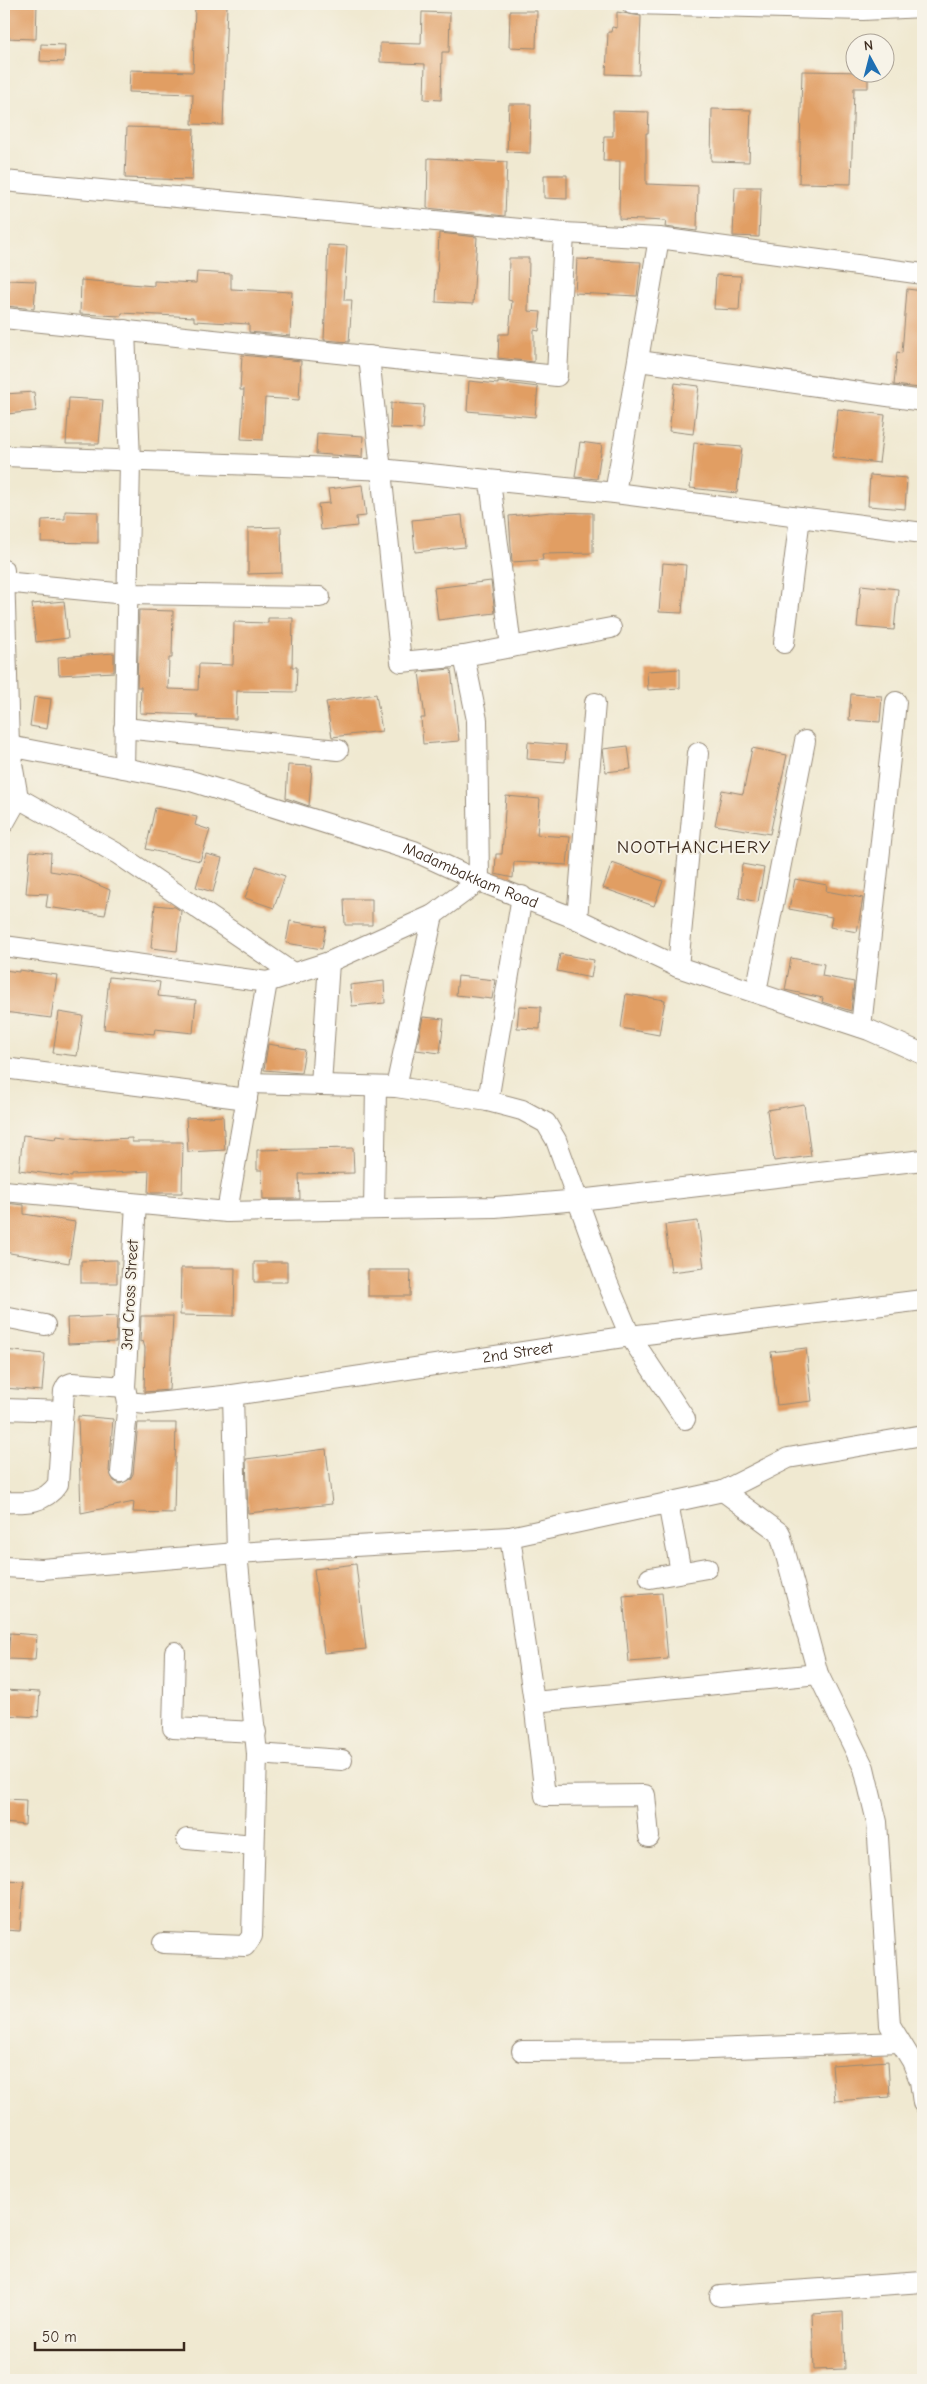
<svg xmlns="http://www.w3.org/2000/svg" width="927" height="2384" viewBox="0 0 927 2384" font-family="'Comic Neue',sans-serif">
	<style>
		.building { fill: #e19e64 }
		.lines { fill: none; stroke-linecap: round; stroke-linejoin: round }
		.minor-casing { stroke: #968a78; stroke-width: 22 }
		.minor { stroke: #fff; stroke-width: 20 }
		.labels { text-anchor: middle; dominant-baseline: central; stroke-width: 4; stroke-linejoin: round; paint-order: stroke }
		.street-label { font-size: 16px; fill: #3b2a1e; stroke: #f7f3e8 }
		.quarter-label { font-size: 19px; letter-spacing: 1px; fill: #3b2a1e; stroke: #f7f3e8 }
	</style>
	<rect width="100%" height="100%" fill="#f7f3e8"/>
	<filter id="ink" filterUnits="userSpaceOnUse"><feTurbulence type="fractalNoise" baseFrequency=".02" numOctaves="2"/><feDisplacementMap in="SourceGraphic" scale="10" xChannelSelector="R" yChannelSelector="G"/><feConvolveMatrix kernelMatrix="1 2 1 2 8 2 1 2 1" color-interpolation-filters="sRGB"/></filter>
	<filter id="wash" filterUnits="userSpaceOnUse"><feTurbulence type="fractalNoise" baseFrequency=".0096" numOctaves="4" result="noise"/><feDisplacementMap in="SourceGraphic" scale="20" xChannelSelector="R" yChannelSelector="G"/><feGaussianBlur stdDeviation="1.12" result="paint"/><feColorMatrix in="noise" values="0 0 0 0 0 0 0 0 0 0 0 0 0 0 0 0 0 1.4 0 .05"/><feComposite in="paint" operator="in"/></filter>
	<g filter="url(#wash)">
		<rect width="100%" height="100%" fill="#f0e9d1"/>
		<g id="blocks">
			<path class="building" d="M 4,4 L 37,4 L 36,39 L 4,38 Z
				M 195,5 L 227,5 L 223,125 L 192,124 L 193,94 L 129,92 L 130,70 L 193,72 Z
				M 510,11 L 537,11 L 536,48 L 509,47 Z
				M 422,12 L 450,13 L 449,52 L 442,52 L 441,100 L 424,99 L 425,64 L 380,62 L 380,43 L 421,44 Z
				M 617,12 L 641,16 L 639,75 L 606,74 L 608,32 L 611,32 L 612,27 L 617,28 Z
				M 41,44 L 65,45 L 64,62 L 40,61 Z
				M 802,71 L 868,72 L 868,88 L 854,88 L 851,184 L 799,183 Z
				M 509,104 L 531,104 L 530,153 L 507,152 Z
				M 712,109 L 751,110 L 749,162 L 711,161 Z
				M 613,111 L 649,112 L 648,133 L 646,133 L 646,184 L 698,186 L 697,231 L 665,227 L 666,221 L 619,219 L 620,161 L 603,161 L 604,136 L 613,136 Z
				M 127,127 L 194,129 L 192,180 L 125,178 Z
				M 428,158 L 507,162 L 505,216 L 427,208 Z
				M 544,175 L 567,175 L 567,199 L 544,198 Z
				M 735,187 L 761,187 L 759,237 L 733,236 Z
				M 439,233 L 477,237 L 473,304 L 436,302 Z
				M 328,245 L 347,246 L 344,300 L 352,300 L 349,342 L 324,340 Z
				M 509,258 L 529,258 L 528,311 L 541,312 L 539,331 L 534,330 L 534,362 L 498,358 L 499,334 L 509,334 L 512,301 L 508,300 Z
				M 577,259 L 641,262 L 637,296 L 575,293 Z
				M 197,272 L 231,274 L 231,289 L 292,292 L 290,336 L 249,332 L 249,324 L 194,321 L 194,317 L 122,313 L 121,316 L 80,314 L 81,280 L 154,286 L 154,281 L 196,283 Z
				M 716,275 L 741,276 L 739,310 L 714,309 Z
				M 8,280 L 36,281 L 34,309 L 6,306 Z
				M 907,289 L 923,291 L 923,358 L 920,388 L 894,385 L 897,352 L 902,353 Z
				M 242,355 L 301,361 L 299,400 L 265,398 L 263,440 L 241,439 L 244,390 L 240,390 Z
				M 469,381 L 498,384 L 498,382 L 538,387 L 535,417 L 467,411 Z
				M 675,383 L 699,386 L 693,434 L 669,431 Z
				M 34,392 L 36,411 L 7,414 L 5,394 Z
				M 69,398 L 103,400 L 99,444 L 66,444 Z
				M 391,403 L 424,405 L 422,429 L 390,428 Z
				M 838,409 L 885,415 L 879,463 L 832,457 Z
				M 317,433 L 363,436 L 362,457 L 316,454 Z
				M 580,442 L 602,445 L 597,479 L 575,477 Z
				M 694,443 L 742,447 L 737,493 L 690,488 Z
				M 870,475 L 907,478 L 905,509 L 868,506 Z
				M 362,485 L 366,516 L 356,517 L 357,526 L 321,530 L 318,504 L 330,503 L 328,489 Z
				M 65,511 L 98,512 L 98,543 L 41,542 L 42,520 L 65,519 Z
				M 551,512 L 593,513 L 593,553 L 542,554 L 543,560 L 512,562 L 509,516 Z
				M 462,515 L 465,547 L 415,552 L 412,520 Z
				M 281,527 L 282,573 L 248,574 L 248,528 Z
				M 663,563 L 686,565 L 682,613 L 659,612 Z
				M 491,581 L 495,613 L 438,620 L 434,588 Z
				M 861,585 L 898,589 L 894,630 L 857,627 Z
				M 64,601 L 68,638 L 36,642 L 32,604 Z
				M 139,610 L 173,611 L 172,658 L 169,658 L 168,689 L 198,690 L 199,664 L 233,665 L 234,622 L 268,623 L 268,618 L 293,618 L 292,667 L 297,667 L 296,692 L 237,691 L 236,719 L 197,718 L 198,715 L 140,713 L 141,687 L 137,687 Z
				M 114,653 L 114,672 L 59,675 L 58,657 Z
				M 451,669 L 459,741 L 423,744 L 421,718 L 425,718 L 419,672 Z
				M 680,669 L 680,688 L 648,690 L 647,671 Z
				M 376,694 L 382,731 L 332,737 L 326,702 Z
				M 851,694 L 882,696 L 880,722 L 849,720 Z
				M 34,697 L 51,699 L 47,729 L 30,726 Z
				M 528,742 L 566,745 L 565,762 L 527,759 Z
				M 628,746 L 631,769 L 606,772 L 603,749 Z
				M 752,748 L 787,755 L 770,834 L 715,825 L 722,790 L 743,794 Z
				M 288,765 L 312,766 L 309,806 L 286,798 Z
				M 506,796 L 540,799 L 537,835 L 570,837 L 567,865 L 514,862 L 513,878 L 495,874 L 496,854 L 502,854 Z
				M 155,808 L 197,817 L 195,825 L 210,830 L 200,861 L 146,849 Z
				M 30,851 L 51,853 L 50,871 L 76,875 L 110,890 L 105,915 L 46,907 L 48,894 L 26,893 Z
				M 206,854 L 222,858 L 213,892 L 196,887 Z
				M 612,863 L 663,881 L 654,906 L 603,888 Z
				M 742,864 L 764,868 L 758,902 L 739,898 Z
				M 256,866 L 285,876 L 274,908 L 245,898 Z
				M 795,879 L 827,885 L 826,891 L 863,898 L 857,932 L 830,927 L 832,917 L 789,909 Z
				M 344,899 L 372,899 L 372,925 L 345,925 Z
				M 155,905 L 175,907 L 181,911 L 177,951 L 151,948 Z
				M 290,921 L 326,927 L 322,949 L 286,943 Z
				M 560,954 L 594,960 L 591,978 L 557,971 Z
				M 791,958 L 824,964 L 822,976 L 854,982 L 851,1011 L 822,1002 L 823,998 L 785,990 Z
				M 4,970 L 19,972 L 19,970 L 57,975 L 51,1018 L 4,1012 Z
				M 458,976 L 495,980 L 492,999 L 456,995 Z
				M 109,977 L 160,982 L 158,996 L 196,1000 L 193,1033 L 155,1029 L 154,1034 L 104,1029 Z
				M 384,981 L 385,1003 L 352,1006 L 350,985 Z
				M 626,994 L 665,1000 L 659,1035 L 621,1028 Z
				M 519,1006 L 541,1007 L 540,1029 L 517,1028 Z
				M 59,1012 L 83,1016 L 77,1056 L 53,1053 Z
				M 423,1017 L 444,1019 L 440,1053 L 416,1050 Z
				M 268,1044 L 305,1050 L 301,1073 L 264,1070 Z
				M 804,1104 L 811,1156 L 774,1161 L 767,1110 Z
				M 223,1116 L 225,1150 L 188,1152 L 186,1118 Z
				M 23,1135 L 56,1139 L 57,1136 L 90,1140 L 132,1138 L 132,1142 L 183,1142 L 182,1193 L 148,1193 L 149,1171 L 72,1175 L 72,1177 L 19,1170 Z
				M 353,1148 L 354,1173 L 299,1174 L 300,1199 L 263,1199 L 262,1170 L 257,1170 L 257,1150 Z
				M 4,1203 L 24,1205 L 24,1214 L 75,1222 L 69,1263 L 4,1252 Z
				M 698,1221 L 704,1268 L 671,1272 L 665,1225 Z
				M 117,1260 L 117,1283 L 81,1283 L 81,1261 Z
				M 254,1262 L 287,1262 L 287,1282 L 254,1282 Z
				M 181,1268 L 235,1268 L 234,1316 L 180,1315 Z
				M 368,1270 L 411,1270 L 410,1296 L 368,1296 Z
				M 117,1316 L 116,1342 L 68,1344 L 67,1318 Z
				M 141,1316 L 173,1316 L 169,1390 L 144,1392 L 145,1348 L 143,1341 L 140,1342 Z
				M 806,1348 L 812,1401 L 777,1405 L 771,1352 Z
				M 4,1350 L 45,1354 L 42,1391 L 4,1388 Z
				M 78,1416 L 113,1419 L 109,1471 L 114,1481 L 120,1484 L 130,1479 L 133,1474 L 138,1423 L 176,1423 L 174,1513 L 133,1512 L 134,1502 L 81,1513 Z
				M 326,1449 L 332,1504 L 248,1513 L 246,1459 Z
				M 356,1564 L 366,1649 L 324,1653 L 314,1569 Z
				M 662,1593 L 668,1659 L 629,1662 L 623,1596 Z
				M 10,1633 L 37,1635 L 35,1660 L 8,1659 Z
				M 4,1690 L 40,1692 L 38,1717 L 4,1715 Z
				M 4,1799 L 26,1800 L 25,1825 L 4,1823 Z
				M 4,1880 L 24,1881 L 20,1931 L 4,1930 Z
				M 888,2061 L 890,2097 L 835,2101 L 832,2065 Z
				M 843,2312 L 845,2369 L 814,2370 L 812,2314 Z"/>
		</g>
	</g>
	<g filter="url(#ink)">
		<use href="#blocks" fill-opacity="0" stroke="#968a78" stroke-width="1"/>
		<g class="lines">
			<defs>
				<g id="minor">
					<path d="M 632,4 L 863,10 L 923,7"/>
					<path d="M 4,181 L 564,233 L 659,238 L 923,274"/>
					<path d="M 4,318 L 557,376 L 564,233"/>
					<path d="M 369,356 L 401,662 L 464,656 L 611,628"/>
					<path d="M 639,361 L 923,401"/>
					<path d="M 4,456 L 390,470 L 615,493 L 923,533"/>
					<path d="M 490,481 L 511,647"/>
					<path d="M 615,493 L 659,238"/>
					<path d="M 4,582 L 126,594 L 320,597"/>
					<path d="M 784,643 L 800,517"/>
					<path d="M 124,728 L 338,750"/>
					<path id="s1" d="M 4,745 L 191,781 L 414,851 L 479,881 L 577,919 L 678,967 L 869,1030 L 923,1054"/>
					<path d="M 124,768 L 130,461 L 125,330"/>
					<path d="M 18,798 L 118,854 L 294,974"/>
					<path d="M 4,823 L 18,798 L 9,746 L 4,570"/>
					<path d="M 522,896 L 488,1101 L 522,1110 L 546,1123 L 556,1140 L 608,1284 L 630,1336 L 685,1419"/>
					<path d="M 577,919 L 595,703"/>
					<path d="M 4,946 L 267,982"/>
					<path d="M 678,967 L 698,753"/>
					<path d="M 756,992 L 805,741"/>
					<path d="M 861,1027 L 896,702"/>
					<path d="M 4,1068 L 247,1099"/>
					<path d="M 249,1083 L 396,1087 L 488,1101"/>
					<path d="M 321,1085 L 329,962"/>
					<path d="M 396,1087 L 433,915"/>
					<path d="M 4,1191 L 227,1212 L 495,1207 L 579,1200 L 923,1160"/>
					<path id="s2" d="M 136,1204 L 125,1387 L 128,1402 L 147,1404 L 233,1395 L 630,1336 L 923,1300"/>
					<path d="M 374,1209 L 376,1087"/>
					<path d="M 227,1212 L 267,982 L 329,962 L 433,915 L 479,881 L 477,720 L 464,656"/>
					<path d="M 4,1317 L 45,1325"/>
					<path d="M 4,1409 L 63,1411"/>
					<path d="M 121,1472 L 128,1402"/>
					<path d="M 723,1491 L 780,1533 L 818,1674 L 864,1768 L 877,1822 L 890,2025 L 912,2061 L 920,2081 L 923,2103"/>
					<path d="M 4,1502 C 26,1503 44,1504 58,1484 L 64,1391 L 67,1385 L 72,1383 L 125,1387"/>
					<path d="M 668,1503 L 681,1572"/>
					<path d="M 510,1537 L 534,1702 L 545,1796 L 645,1795 L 649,1837"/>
					<path d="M 4,1567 L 42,1569 L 237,1553 L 510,1537 L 723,1491 L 788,1458 L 923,1435"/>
					<path d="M 650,1578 L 707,1568"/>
					<path d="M 175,1652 L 173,1728 L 256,1732"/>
					<path d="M 534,1702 L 818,1674"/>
					<path d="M 257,1754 L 342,1760"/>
					<path d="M 187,1839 L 254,1845"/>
					<path d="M 163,1943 L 245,1946 L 252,1936 L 257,1754 L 237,1553 L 233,1395"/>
					<path d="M 522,2051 L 684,2050 L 900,2042"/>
					<path d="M 720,2296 L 923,2282"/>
				</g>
			</defs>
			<use href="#minor" class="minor-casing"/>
			<use href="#minor" class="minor"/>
		</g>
	</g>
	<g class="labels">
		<g class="street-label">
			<text stroke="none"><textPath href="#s1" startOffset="486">Madambakkam Road</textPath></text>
			<text transform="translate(130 1295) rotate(-87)">3rd Cross Street</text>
			<text stroke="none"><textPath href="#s2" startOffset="592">2nd Street</textPath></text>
		</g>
		<g class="quarter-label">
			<text x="694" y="847">NOOTHANCHERY</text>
		</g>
	</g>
	<rect width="927" height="2384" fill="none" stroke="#f7f3e8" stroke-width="20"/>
	<g transform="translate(870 58) rotate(353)"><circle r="24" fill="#f7f3e8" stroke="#aca397"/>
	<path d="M0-4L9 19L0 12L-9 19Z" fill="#1f6fb2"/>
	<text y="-8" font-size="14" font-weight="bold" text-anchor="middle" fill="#3b2a1e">N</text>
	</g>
	<path d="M35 2342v8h149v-8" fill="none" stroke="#3b2a1e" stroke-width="2.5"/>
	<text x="42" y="2342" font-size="15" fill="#3b2a1e" stroke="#f7f3e8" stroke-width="4" paint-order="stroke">50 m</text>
</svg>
